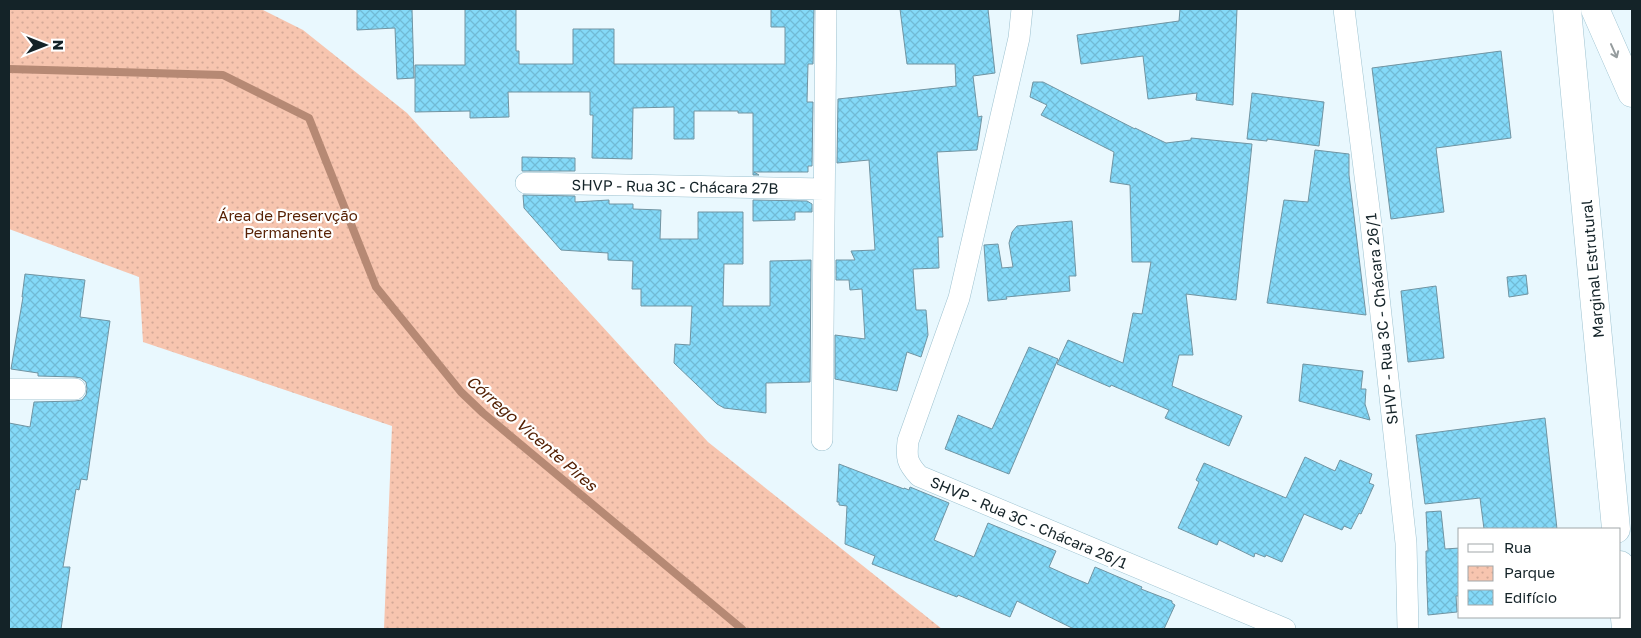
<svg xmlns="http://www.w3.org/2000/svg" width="1641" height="638" viewBox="0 0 1641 638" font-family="'Golos Text',sans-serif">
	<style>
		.park { fill: url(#park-dots) }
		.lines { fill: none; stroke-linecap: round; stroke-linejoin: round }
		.stream { stroke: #b68974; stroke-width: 8 }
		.building { fill: url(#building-cross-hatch); stroke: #7094a2 }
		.minor-casing { stroke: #9dc2d0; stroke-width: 22 }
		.tertiary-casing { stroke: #9dc2d0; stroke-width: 29 }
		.motorway-casing { stroke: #9dc2d0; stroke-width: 29 }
		.minor { stroke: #fff; stroke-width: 21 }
		.tertiary { stroke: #fff; stroke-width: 28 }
		.motorway { stroke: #fff; stroke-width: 28 }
		.oneway { stroke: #959c9e }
		.labels { text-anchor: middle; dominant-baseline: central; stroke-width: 4.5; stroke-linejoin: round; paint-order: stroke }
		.street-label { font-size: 15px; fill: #142328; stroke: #fff }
		.park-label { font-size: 15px; fill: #582205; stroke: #fff }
		.water-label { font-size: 16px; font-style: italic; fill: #521e01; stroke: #fff }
	</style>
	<defs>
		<pattern id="park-dots" width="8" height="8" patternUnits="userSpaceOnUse" patternTransform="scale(1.25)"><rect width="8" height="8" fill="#f7c5af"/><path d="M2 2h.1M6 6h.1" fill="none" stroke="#d3a997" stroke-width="1.8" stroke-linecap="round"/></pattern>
		<pattern id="building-cross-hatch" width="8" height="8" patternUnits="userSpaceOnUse" patternTransform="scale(1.25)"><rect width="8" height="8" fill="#84d9f8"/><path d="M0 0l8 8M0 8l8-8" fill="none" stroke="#71bad5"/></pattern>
	</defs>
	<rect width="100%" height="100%" fill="#e9f8fe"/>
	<path class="park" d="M 9,9 L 261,9 L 303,30 L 407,113 L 708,442 L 942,629 L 384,629 L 392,426 L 143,342 L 139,277 L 9,229 Z"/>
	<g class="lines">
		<path class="stream" d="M 9,69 L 223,75 L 309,118 L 376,287 L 461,392 L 483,413 L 742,629"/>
	</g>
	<path class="building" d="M 357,9 L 412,9 L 414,78 L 397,79 L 395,28 L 357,30 Z
		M 465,9 L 516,9 L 516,51 L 519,51 L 519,64 L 573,64 L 573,29 L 614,29 L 614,64 L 785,64 L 785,27 L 771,27 L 771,9 L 814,9 L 813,64 L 808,64 L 807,102 L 813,102 L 812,166 L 808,166 L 808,172 L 754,172 L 759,175 L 753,175 L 753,113 L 738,113 L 738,111 L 694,111 L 694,139 L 674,139 L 674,107 L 633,108 L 632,159 L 592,158 L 593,115 L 590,115 L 590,92 L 508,92 L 509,117 L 470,118 L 470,111 L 415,112 L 415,65 L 465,65 Z
		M 900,9 L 988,9 L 995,73 L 973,76 L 978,117 L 982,116 L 977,150 L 937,152 L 943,237 L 938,237 L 939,268 L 913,269 L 916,310 L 926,310 L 928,335 L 921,357 L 907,352 L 897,391 L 835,379 L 835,335 L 865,339 L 862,289 L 850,290 L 849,280 L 836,280 L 836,260 L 855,260 L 851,251 L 875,250 L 869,160 L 837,163 L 838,99 L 956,86 L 955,64 L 907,64 Z
		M 1180,9 L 1237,9 L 1233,105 L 1196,100 L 1197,93 L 1148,99 L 1143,56 L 1081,64 L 1077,35 L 1179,21 Z
		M 1501,51 L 1511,138 L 1436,148 L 1444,212 L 1391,219 L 1372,68 Z
		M 1033,82 L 1043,82 L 1135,129 L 1135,128 L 1166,143 L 1191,140 L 1191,138 L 1252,144 L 1236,300 L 1186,294 L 1193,355 L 1179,355 L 1172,386 L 1242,416 L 1229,446 L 1165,418 L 1169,410 L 1111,385 L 1110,387 L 1057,364 L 1068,340 L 1123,363 L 1133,313 L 1142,314 L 1151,262 L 1132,262 L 1130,185 L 1110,182 L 1114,152 L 1041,115 L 1047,105 L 1030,97 Z
		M 1252,93 L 1324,102 L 1319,146 L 1267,139 L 1267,141 L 1247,139 Z
		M 1315,150 L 1349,154 L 1349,175 L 1366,315 L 1267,303 L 1284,200 L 1308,202 Z
		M 522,157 L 575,158 L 575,171 L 522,171 Z
		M 523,195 L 575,196 L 575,202 L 609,200 L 609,204 L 633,204 L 633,209 L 661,210 L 660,239 L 698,239 L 698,212 L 743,212 L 743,264 L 724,264 L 723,306 L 770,306 L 770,261 L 811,260 L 810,382 L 766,383 L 766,413 L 724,408 L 717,404 L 674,363 L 675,344 L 690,345 L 692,306 L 641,306 L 641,289 L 632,289 L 633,261 L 608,260 L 608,253 L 561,250 L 524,208 Z
		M 753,200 L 807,201 L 812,204 L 812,212 L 795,212 L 795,220 L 753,221 Z
		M 1072,221 L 1076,276 L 1069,276 L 1070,291 L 1006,297 L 1007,299 L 988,301 L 984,245 L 998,244 L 1002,268 L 1013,267 L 1009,243 L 1012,232 L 1017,226 Z
		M 25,274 L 85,280 L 80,317 L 110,321 L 87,480 L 81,479 L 79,490 L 76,489 L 63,567 L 70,567 L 61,629 L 9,629 L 9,423 L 30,427 L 34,402 L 75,401 L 82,400 L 86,395 L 87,389 L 86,382 L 81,378 L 75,377 L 38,376 L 38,373 L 11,369 L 23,297 L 22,297 Z
		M 1526,275 L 1528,294 L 1509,297 L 1507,277 Z
		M 1436,286 L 1444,358 L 1408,362 L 1401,291 Z
		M 1029,347 L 1058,359 L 1009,474 L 945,449 L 958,415 L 992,429 Z
		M 1303,364 L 1363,371 L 1361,389 L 1366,389 L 1365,404 L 1370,420 L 1299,401 Z
		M 1545,418 L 1557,529 L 1484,529 L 1480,498 L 1425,504 L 1416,435 Z
		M 1305,457 L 1335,471 L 1340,460 L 1372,474 L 1369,483 L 1374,485 L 1361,514 L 1359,513 L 1351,529 L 1344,526 L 1342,530 L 1304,514 L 1282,562 L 1266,555 L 1265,557 L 1255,553 L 1254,557 L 1219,540 L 1217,545 L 1178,528 L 1199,482 L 1196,480 L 1204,463 L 1286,498 Z
		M 839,464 L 904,489 L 904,488 L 909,490 L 910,487 L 949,503 L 934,540 L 974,557 L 988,523 L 1056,551 L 1049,567 L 1069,576 L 1088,584 L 1095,567 L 1142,587 L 1141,589 L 1172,601 L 1172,603 L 1175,605 L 1164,629 L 1074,629 L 1017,601 L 1010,617 L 958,595 L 957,597 L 872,564 L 875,556 L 845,544 L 847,506 L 839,505 L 839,502 L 837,502 Z
		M 1441,511 L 1445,549 L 1460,548 L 1460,596 L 1456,596 L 1457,612 L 1428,615 L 1426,562 L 1426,551 L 1428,551 L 1426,512 Z"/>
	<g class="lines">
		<defs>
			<path id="minor" d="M 1022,9 L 1019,38 L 959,298 L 908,441 C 906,458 907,463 919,476 L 1285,629
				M 1344,9 L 1371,224 L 1406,543 L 1408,629
				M 526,183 L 824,189
				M 9,389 L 75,389
				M 822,440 L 826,9"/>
			<path id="tertiary" d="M 1567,9 L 1616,529
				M 1620,565 L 1626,629"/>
			<path id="motorway" d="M 1595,9 L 1632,93"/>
		</defs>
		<use href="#minor" class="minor-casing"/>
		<use href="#tertiary" class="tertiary-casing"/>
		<use href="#motorway" class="motorway-casing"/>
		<use href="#minor" class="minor"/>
		<use href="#tertiary" class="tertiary"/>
		<use href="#motorway" class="motorway"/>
	</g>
	<defs><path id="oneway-shaft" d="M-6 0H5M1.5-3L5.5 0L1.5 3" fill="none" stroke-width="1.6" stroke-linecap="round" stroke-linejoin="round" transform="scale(1.25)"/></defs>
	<use class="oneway" href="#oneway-shaft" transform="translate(1614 51) rotate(66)"/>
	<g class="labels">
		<g class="street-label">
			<text transform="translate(675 186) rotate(1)">SHVP - Rua 3C - Chácara 27B</text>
			<text transform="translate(1592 269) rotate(-95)">Marginal Estrutural</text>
			<text transform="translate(1381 319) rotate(-96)">SHVP - Rua 3C - Chácara 26/1</text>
			<text transform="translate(1029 522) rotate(23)">SHVP - Rua 3C - Chácara 26/1</text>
		</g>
		<g class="park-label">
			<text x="288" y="215">Área de Preservção<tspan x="288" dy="17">Permanente</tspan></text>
		</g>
		<g class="water-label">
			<text transform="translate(532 433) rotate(41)">Córrego Vicente Pires</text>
		</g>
	</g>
	<rect width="1641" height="638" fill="none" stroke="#142328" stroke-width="20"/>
	<rect x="1458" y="528" width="162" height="90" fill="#ffffff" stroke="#a1a7a9"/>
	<rect x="1468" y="544" width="25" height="8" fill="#ffffff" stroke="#a1a7a9"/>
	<text x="1504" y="553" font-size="15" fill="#142328">Rua</text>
	<rect x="1468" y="566" width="25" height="15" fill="url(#park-dots)" stroke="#a1a7a9"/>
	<text x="1504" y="578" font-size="15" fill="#142328">Parque</text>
	<rect x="1468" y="590" width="25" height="15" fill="url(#building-cross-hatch)" stroke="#a1a7a9"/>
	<text x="1504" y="603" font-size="15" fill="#142328">Edifício</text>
	<g transform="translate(45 45) rotate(90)" stroke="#ffffff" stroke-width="4" paint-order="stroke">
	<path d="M0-4L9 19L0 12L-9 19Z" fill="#142328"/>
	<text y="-8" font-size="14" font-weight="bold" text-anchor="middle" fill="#142328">N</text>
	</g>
</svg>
